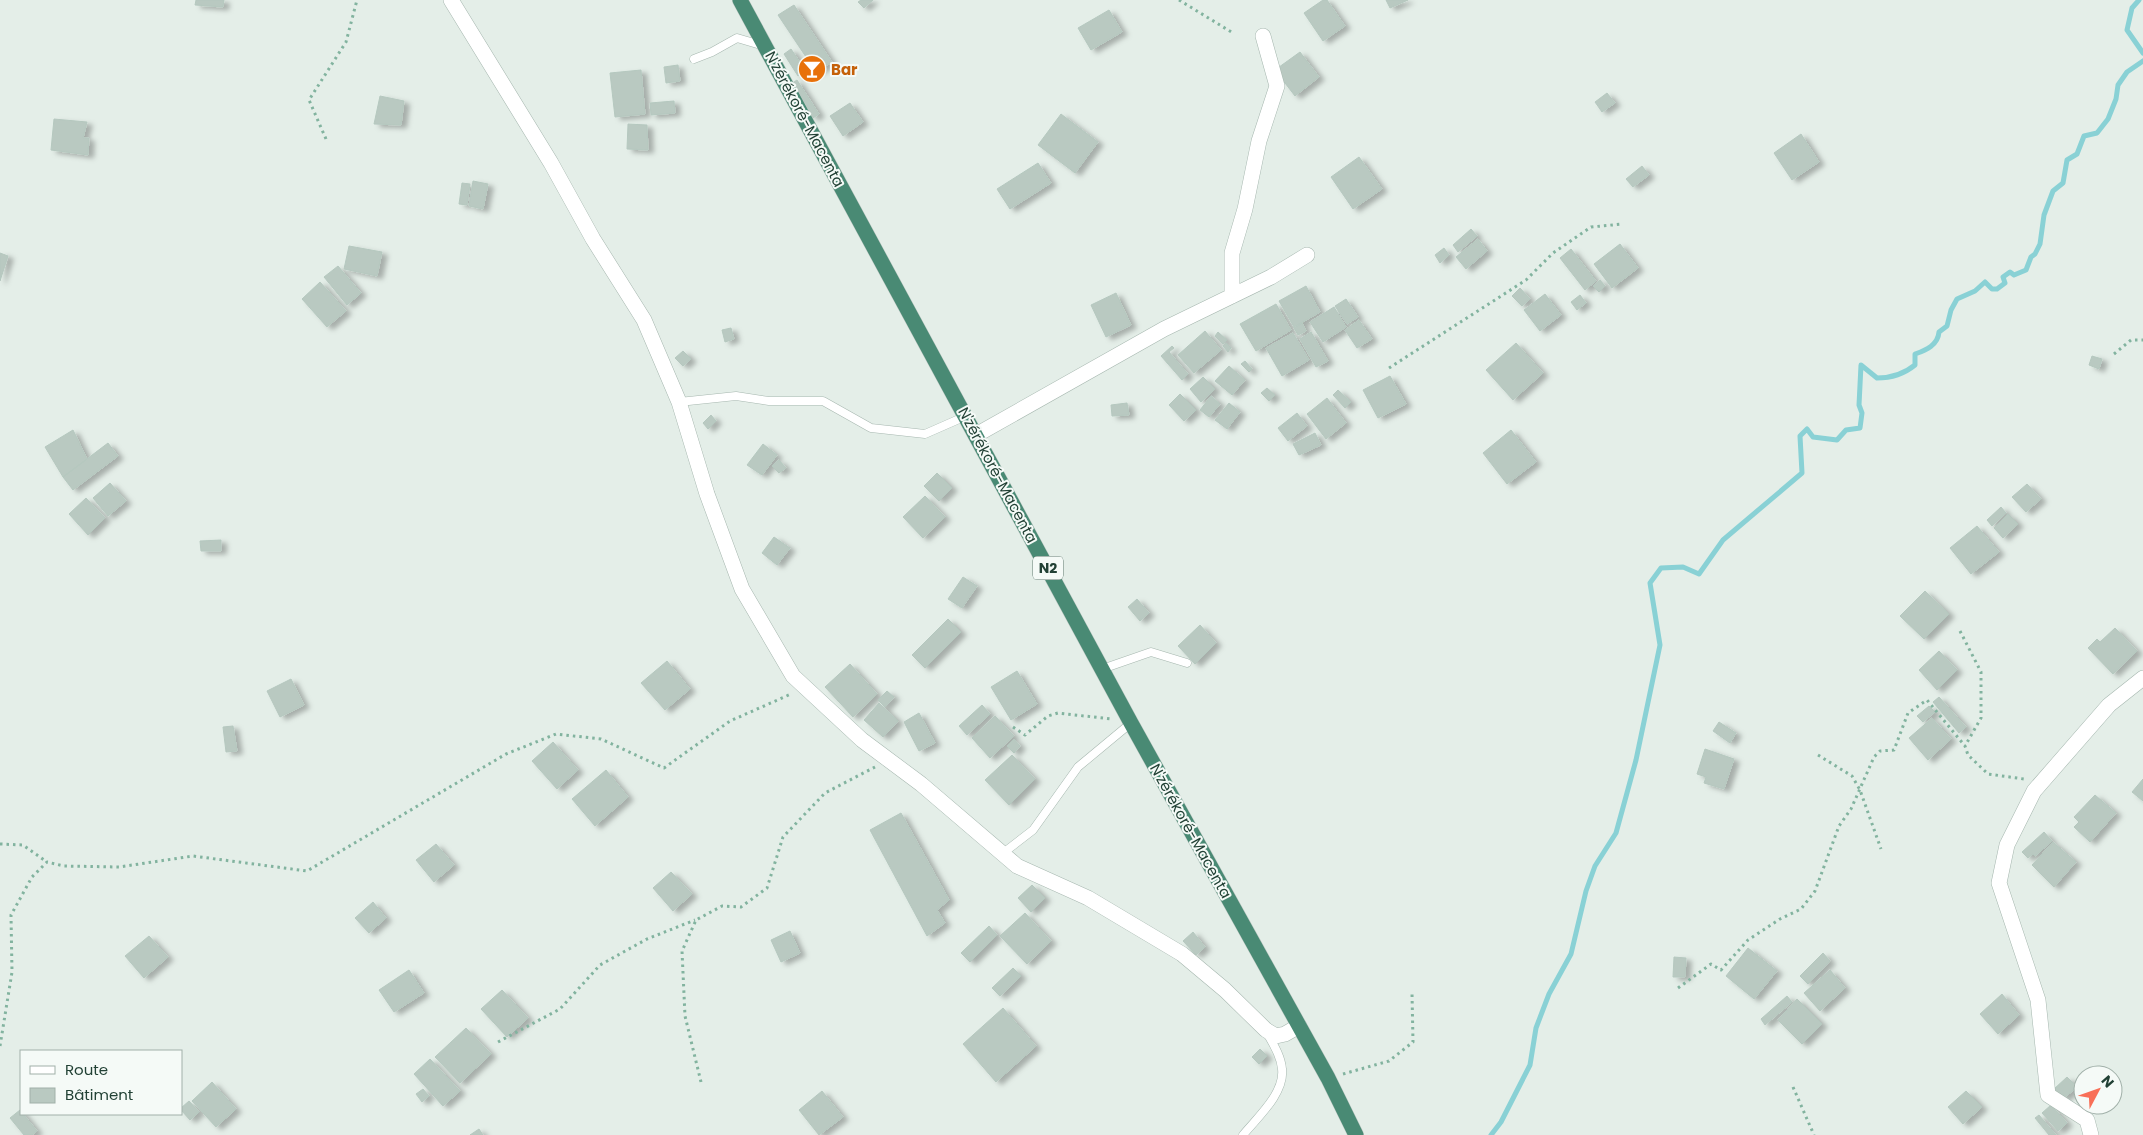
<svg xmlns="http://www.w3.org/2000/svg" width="2143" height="1135" viewBox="0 0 2143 1135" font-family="Poppins,sans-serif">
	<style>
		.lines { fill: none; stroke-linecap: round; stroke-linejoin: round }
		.stream { stroke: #89d1d5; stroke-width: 5 }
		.building { fill: #b9c9c1; stroke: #b5c8bf; filter: url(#shadow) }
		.service-casing { stroke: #a6b7af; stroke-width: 9 }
		.minor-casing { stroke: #a6b7af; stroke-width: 16 }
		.trunk-casing { stroke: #c1cac6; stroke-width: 16 }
		.path { stroke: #82b39f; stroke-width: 3; stroke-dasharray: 2.5 4; stroke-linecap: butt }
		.service { stroke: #fff; stroke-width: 8 }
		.minor { stroke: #fff; stroke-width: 15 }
		.trunk { stroke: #498a74; stroke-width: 15 }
		.labels { text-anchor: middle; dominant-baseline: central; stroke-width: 4; stroke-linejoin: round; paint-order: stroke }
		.shield { fill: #f5faf7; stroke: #61786f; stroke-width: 1 }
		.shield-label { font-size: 14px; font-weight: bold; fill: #224135 }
		.food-label { font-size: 15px; font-weight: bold; fill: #c56008; stroke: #f5faf7; text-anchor: start }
		.street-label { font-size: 15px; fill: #224135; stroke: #f5faf7 }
	</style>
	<defs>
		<filter id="shadow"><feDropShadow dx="5.5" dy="3" stdDeviation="2.5" flood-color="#0004"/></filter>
	</defs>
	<rect width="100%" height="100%" fill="#e4eee8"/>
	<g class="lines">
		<path class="stream" d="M 2139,0 L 2132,8 L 2127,30 L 2143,53
			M 1491,1135 L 1501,1122 L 1530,1065 L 1536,1028 L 1549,994 L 1571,954 L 1586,891 L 1595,866 L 1616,833 L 1636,760 L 1660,645 L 1650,583 L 1661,568 L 1683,567 L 1699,574 L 1723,540 L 1802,473 L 1800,436 L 1807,429 L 1813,437 L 1837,440 L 1846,430 L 1860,428 L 1862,413 L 1859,405 L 1861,365 L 1877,378 C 1890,378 1904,374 1915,365 L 1915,354 C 1926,350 1938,345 1939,332 L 1947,326 L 1951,310 L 1957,299 L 1975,291 L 1985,282 L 1992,289 L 1997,289 L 2005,283 L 2003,277 L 2010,272 L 2014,275 L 2026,270 L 2031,257 L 2035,254 L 2040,244 L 2044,215 L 2053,191 L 2063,183 L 2067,160 L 2077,154 L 2084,136 L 2097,133 L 2108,119 L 2116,99 L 2118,85 L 2127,72 L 2143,61"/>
	</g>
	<path class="building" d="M 196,0 L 224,0 L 223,7 L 195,5 Z
		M 861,0 L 873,0 L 864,8 L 858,2 Z
		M 1323,0 L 1327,0 L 1345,26 L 1323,41 L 1304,13 Z
		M 1386,0 L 1408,0 L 1390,8 Z
		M 794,5 L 832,62 L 816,72 L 778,15 Z
		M 1109,10 L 1122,32 L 1091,50 L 1078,28 Z
		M 791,49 L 806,71 L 798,76 L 784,54 Z
		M 1300,52 L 1319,77 L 1295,96 L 1275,70 Z
		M 678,65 L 680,81 L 666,83 L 664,67 Z
		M 641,70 L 645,114 L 615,117 L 610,73 Z
		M 797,80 L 819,114 L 813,118 L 791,84 Z
		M 1607,93 L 1615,103 L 1602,112 L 1595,102 Z
		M 380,96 L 404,101 L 401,125 L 374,124 Z
		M 674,101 L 675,113 L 651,115 L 650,103 Z
		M 850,103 L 863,122 L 843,136 L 830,116 Z
		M 1061,114 L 1098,142 L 1075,173 L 1038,145 Z
		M 54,119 L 87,122 L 83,138 L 89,138 L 88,155 L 51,150 Z
		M 628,124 L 647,125 L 648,150 L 627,149 Z
		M 1801,134 L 1819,162 L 1792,180 L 1774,153 Z
		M 1359,157 L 1382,189 L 1353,209 L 1331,177 Z
		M 1038,163 L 1051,183 L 1010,209 L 997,189 Z
		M 1642,166 L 1649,175 L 1633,187 L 1626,179 Z
		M 473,181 L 488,184 L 483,209 L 469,206 Z
		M 462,183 L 470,184 L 467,205 L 459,204 Z
		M 1471,229 L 1477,236 L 1458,252 L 1453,245 Z
		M 1478,239 L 1487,251 L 1466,269 L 1456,257 Z
		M 1620,244 L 1638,268 L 1612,288 L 1594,264 Z
		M 349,246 L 382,252 L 377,276 L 344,269 Z
		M 1444,248 L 1449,255 L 1440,263 L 1435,255 Z
		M 1571,249 L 1596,281 L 1585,290 L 1560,258 Z
		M 0,253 L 8,256 L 0,281 Z
		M 338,266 L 361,293 L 347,305 L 324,277 Z
		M 1600,280 L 1605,286 L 1599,292 L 1593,286 Z
		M 320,282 L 346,311 L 327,327 L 302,299 Z
		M 1306,286 L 1320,312 L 1294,327 L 1279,301 Z
		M 1520,288 L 1530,299 L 1522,306 L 1512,296 Z
		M 1116,293 L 1131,325 L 1106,337 L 1091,305 Z
		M 1545,294 L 1561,315 L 1540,331 L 1524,310 Z
		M 1580,295 L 1586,303 L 1577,310 L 1571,302 Z
		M 1346,299 L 1358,317 L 1347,324 L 1335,306 Z
		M 1276,304 L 1291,330 L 1256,351 L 1240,324 Z
		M 1334,307 L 1346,327 L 1323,342 L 1310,322 Z
		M 1359,320 L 1372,339 L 1357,348 L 1345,330 Z
		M 1302,323 L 1306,331 L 1298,335 L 1294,328 Z
		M 731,328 L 734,339 L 725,342 L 722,330 Z
		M 1205,331 L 1221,350 L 1194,373 L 1178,355 Z
		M 1218,332 L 1227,340 L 1223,344 L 1215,336 Z
		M 1311,332 L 1328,361 L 1316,367 L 1300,339 Z
		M 1293,333 L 1309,360 L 1282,376 L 1266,348 Z
		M 1226,343 L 1231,348 L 1228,352 L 1223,346 Z
		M 1516,343 L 1543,373 L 1513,400 L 1486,370 Z
		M 1172,346 L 1174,348 L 1169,352 L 1188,374 L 1182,380 L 1161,356 Z
		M 683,351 L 691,359 L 683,366 L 675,358 Z
		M 2092,356 L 2102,359 L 2099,369 L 2089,365 Z
		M 1245,361 L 1252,369 L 1249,372 L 1241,364 Z
		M 1229,366 L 1245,380 L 1232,395 L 1215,381 Z
		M 1390,376 L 1406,404 L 1378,418 L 1363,390 Z
		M 1203,377 L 1215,389 L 1201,402 L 1190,389 Z
		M 1267,388 L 1275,395 L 1269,401 L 1261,393 Z
		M 1338,390 L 1351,402 L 1345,408 L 1333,395 Z
		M 1180,394 L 1196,410 L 1184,421 L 1169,405 Z
		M 1211,396 L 1220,404 L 1209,417 L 1200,410 Z
		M 1327,398 L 1346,423 L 1326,439 L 1307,414 Z
		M 1127,403 L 1129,415 L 1112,416 L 1111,405 Z
		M 1229,403 L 1240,412 L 1227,429 L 1215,420 Z
		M 1297,413 L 1307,426 L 1288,441 L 1278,428 Z
		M 711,415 L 716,421 L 708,429 L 703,423 Z
		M 73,430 L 87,459 L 63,477 L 45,447 Z
		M 1511,430 L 1536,462 L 1507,484 L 1483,453 Z
		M 1315,433 L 1321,445 L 1299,455 L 1293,444 Z
		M 108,443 L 118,456 L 73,490 L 63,477 Z
		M 763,444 L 777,455 L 762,475 L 747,465 Z
		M 779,460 L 786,468 L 779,473 L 772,466 Z
		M 937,473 L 952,488 L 939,501 L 924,486 Z
		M 110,483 L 126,501 L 108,516 L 93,498 Z
		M 2027,484 L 2041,499 L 2026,512 L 2012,497 Z
		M 925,496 L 945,517 L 923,538 L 903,517 Z
		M 86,498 L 105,518 L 88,535 L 69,514 Z
		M 2001,507 L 2006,513 L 1992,526 L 1987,520 Z
		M 2008,514 L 2018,524 L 2003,538 L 1994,528 Z
		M 1977,526 L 1999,552 L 1971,574 L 1950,548 Z
		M 774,537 L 790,548 L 777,565 L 762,553 Z
		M 221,540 L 221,551 L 201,551 L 200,541 Z
		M 963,577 L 977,586 L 962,608 L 948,599 Z
		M 1925,591 L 1949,614 L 1924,639 L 1900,616 Z
		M 1137,599 L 1149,613 L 1140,621 L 1128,607 Z
		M 948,619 L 961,632 L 925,668 L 912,655 Z
		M 1200,625 L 1216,643 L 1195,664 L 1178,646 Z
		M 2115,628 L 2137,651 L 2113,674 L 2088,648 L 2097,639 L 2100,642 Z
		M 1939,651 L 1957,670 L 1937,690 L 1919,670 Z
		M 667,661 L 690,689 L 665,710 L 641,683 Z
		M 850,664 L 877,694 L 853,717 L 825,687 Z
		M 1017,671 L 1037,704 L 1011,720 L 991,687 Z
		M 291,679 L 304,705 L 280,717 L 267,691 Z
		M 887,691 L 894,697 L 885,707 L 878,700 Z
		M 1939,697 L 1966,727 L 1959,733 L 1933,702 Z
		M 879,703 L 898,721 L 883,737 L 864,720 Z
		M 982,705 L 990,714 L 967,735 L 959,726 Z
		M 1929,706 L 1935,712 L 1923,722 L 1917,716 Z
		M 919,713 L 935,743 L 919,751 L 904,722 Z
		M 995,716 L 1014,736 L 990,758 L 972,738 Z
		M 1932,718 L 1951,739 L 1928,760 L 1909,738 Z
		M 1719,722 L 1736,733 L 1730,743 L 1713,731 Z
		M 233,726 L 237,751 L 226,752 L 223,727 Z
		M 1014,739 L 1020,746 L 1014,753 L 1007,746 Z
		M 553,742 L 578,770 L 557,789 L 532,761 Z
		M 1705,749 L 1734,759 L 1724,789 L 1704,783 L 1706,777 L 1697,774 Z
		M 1012,755 L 1035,779 L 1009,805 L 985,780 Z
		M 606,770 L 628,797 L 595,826 L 572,799 Z
		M 2143,779 L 2143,801 L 2132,792 Z
		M 2095,795 L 2116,813 L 2090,842 L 2074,827 L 2079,822 L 2074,817 Z
		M 901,813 L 949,900 L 937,910 L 945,923 L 927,936 L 870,830 Z
		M 2044,832 L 2052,841 L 2035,856 L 2033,854 L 2028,858 L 2022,852 Z
		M 2053,842 L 2076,862 L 2054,887 L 2032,865 Z
		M 436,844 L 454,865 L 434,882 L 416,860 Z
		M 671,872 L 692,894 L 673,911 L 653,888 Z
		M 1032,885 L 1045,898 L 1031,912 L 1018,898 Z
		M 373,902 L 386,918 L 369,933 L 355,918 Z
		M 1025,913 L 1051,941 L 1027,964 L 1000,936 Z
		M 989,926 L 997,935 L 970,962 L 961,953 Z
		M 790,931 L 800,953 L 781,962 L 771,940 Z
		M 1193,932 L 1205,947 L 1196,955 L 1183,941 Z
		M 149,936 L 168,957 L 144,978 L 125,956 Z
		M 1748,948 L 1777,971 L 1754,999 L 1726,976 Z
		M 1823,953 L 1830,961 L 1808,984 L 1800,976 Z
		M 1674,957 L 1686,958 L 1685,977 L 1673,977 Z
		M 1013,968 L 1021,976 L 1000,996 L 992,988 Z
		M 409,970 L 424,993 L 394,1012 L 379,990 Z
		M 1830,970 L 1845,988 L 1820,1011 L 1804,993 Z
		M 502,990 L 528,1018 L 507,1037 L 481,1009 Z
		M 2002,994 L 2019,1015 L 1998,1034 L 1980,1014 Z
		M 1787,996 L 1792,1002 L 1765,1025 L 1761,1019 Z
		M 1797,999 L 1822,1024 L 1802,1044 L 1778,1020 Z
		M 1003,1008 L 1036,1046 L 996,1082 L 963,1044 Z
		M 466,1028 L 491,1054 L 460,1083 L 435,1057 Z
		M 1260,1049 L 1267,1056 L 1259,1064 L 1252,1057 Z
		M 430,1059 L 460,1091 L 443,1106 L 414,1074 Z
		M 2067,1077 L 2077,1087 L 2063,1099 L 2054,1089 Z
		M 212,1082 L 236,1109 L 216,1127 L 192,1101 Z
		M 423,1089 L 429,1096 L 422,1102 L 416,1094 Z
		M 822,1091 L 843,1117 L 819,1135 L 799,1110 Z
		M 1966,1091 L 1982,1107 L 1963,1124 L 1948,1107 Z
		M 189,1101 L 199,1112 L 190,1120 L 181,1110 L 181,1108 Z
		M 2051,1105 L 2067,1123 L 2058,1131 L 2042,1113 Z
		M 20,1110 L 37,1131 L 32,1135 L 24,1135 L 10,1118 Z
		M 2039,1115 L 2056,1135 L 2049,1135 L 2035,1118 Z
		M 479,1129 L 483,1135 L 470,1135 Z"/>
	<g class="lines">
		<defs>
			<path id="service" d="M 694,59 L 712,52 L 737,38 L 764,46
				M 679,402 L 736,396 L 769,401 L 823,401 L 871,428 L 925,434 L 966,416
				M 1102,669 L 1151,652 L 1187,663
				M 1002,854 L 1033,830 L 1078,767 L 1131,723
				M 1243,1135 C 1257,1118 1285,1093 1282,1069 C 1281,1056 1273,1044 1267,1033"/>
			<path id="minor" d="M 451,0 L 551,163 L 593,239 L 644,320 L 679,402 L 707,494 L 742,589 L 793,676 L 862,740 L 921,784 L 1017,866 L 1088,898 L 1182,954 L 1225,990 L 1266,1030 L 1276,1036 L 1285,1034 L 1299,1026
				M 1232,296 L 1232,253 L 1245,209 L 1259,141 L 1277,86 L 1263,36
				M 976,435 L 1164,329 L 1271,277 L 1307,255
				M 2091,1135 L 2087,1120 L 2048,1095 L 2038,1000 L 1999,883 L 2007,845 L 2034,791 L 2109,705 L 2143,678"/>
			<path id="trunk" d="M 740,0 L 1131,723 L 1328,1078 L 1356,1135"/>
		</defs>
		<use href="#service" class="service-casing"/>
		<use href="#minor" class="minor-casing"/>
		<use href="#trunk" class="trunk-casing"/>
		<path class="path" d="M 1179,0 L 1233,33
			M 326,139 L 309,100 L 346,42 L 357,0
			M 2114,354 L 2131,340 L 2143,340
			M 1389,368 L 1526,280 L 1553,253 L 1591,227 L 1622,224
			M 1960,631 L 1981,672 L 1981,718 L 1965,746
			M 1013,727 L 1025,735 L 1048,716 L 1058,713 L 1111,719
			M 1818,755 L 1852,776 L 1860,790 L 1881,849
			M 0,844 L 23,845 L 47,862
			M 1678,988 L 1711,964 L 1721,970 L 1748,940 L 1780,919 L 1801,909 L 1815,891 L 1839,826 L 1851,809 L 1874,757 L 1880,751 L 1894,750 L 1908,713 L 1927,700 L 1965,746 L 1968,755 L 1988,774 L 2024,779
			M 498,1042 L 560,1009 L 600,965 L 647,939 L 695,920
			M 0,1046 L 12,972 L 11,915 L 32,877 L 47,862 L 64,866 L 119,867 L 193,856 L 307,871 L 506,754 L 556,734 L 601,739 L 664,768 L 730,721 L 791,694
			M 1343,1074 L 1389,1061 L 1413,1042 L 1412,993
			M 701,1082 L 685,1016 L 682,951 L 696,920 L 722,906 L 741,907 L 767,888 L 783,837 L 825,793 L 875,767
			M 1793,1087 L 1814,1135"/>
		<use href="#service" class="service"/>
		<use href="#minor" class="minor"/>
		<use href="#trunk" class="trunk"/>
	</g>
	<defs>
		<symbol id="bar-disc" viewBox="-11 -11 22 22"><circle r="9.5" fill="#e8710a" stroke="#f5faf7"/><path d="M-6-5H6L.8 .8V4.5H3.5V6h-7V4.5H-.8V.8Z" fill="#fff"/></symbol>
	</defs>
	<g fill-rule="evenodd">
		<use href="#bar-disc" x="796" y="53" width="32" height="32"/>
	</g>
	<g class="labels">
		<rect class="shield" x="1033" y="556.5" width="30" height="23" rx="4"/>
		<g class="shield-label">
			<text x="1048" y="568">N2</text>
		</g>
		<g class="food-label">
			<text x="831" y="69">Bar</text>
		</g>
		<g class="street-label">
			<text transform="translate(805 119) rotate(62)">N'zérékoré-Macenta</text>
			<text transform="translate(998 475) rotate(62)">N'zérékoré-Macenta</text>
			<text transform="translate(1191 831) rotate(61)">N'zérékoré-Macenta</text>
		</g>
	</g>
	<rect x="20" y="1050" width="162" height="65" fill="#f5faf7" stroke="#a1b0a9"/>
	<rect x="30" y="1066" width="25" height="8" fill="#ffffff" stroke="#a1b0a9"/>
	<text x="65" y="1075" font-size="15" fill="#224135">Route</text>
	<rect x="30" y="1088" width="25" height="15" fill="#b9c9c1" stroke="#a1b0a9"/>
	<text x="65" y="1100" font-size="15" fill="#224135">Bâtiment</text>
	<g transform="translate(2098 1090) rotate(49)"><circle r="24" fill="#f5faf7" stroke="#a1b0a9"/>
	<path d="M0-4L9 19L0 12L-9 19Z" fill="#f86f57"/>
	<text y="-8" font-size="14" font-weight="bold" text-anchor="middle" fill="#224135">N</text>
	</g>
</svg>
